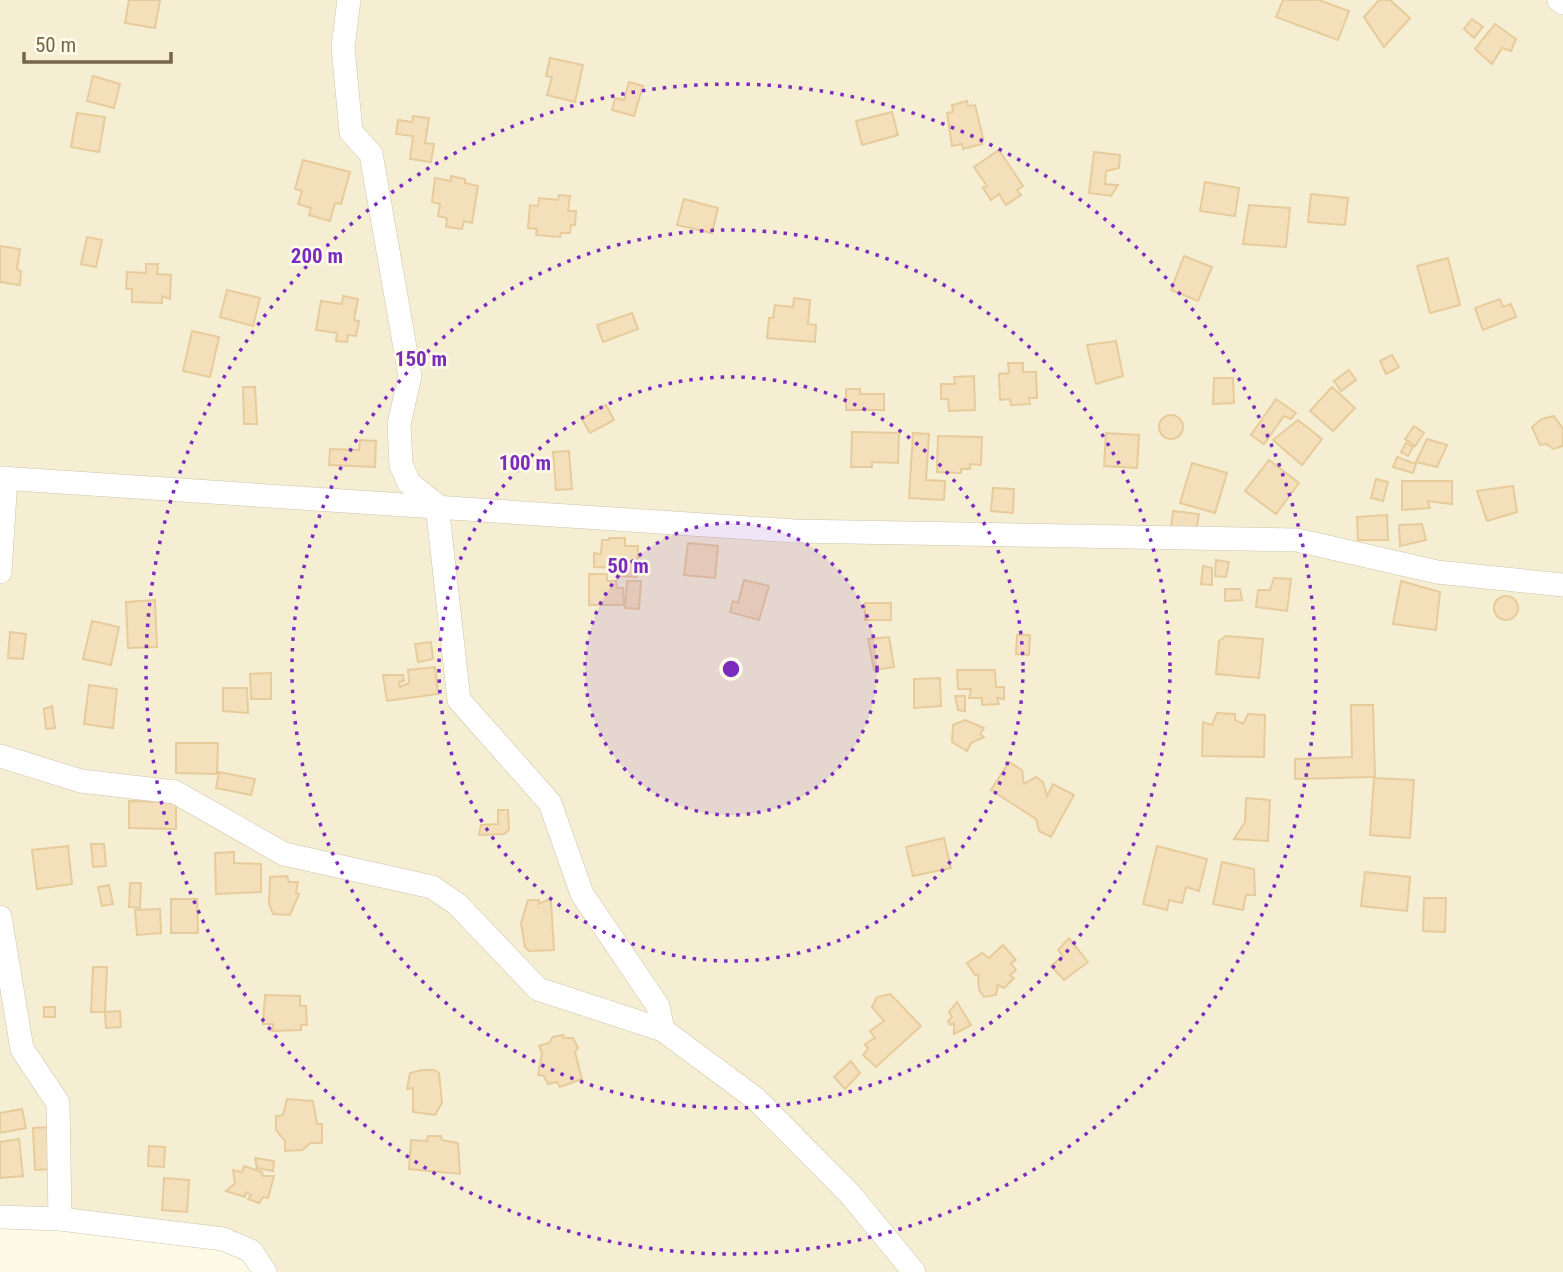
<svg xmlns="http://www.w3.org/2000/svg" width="1563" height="1272" viewBox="0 0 1563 1272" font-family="'Roboto Condensed',sans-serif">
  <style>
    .residential { fill: #f5eed3 }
    .building { fill: #f3e0bb; stroke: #e7cb9b; stroke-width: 2 }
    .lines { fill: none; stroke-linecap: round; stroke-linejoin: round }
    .minor-casing { stroke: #cfc4ab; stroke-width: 24 }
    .minor { stroke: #fff; stroke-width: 23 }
    .ring { fill: none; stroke: #7b2cbf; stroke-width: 3.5; stroke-dasharray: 3.5 7 }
    .centre { fill: #7b2cbf; stroke: #fffcec; stroke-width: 3.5 }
    .ring-label { font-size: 21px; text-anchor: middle; font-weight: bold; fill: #7b2cbf; stroke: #fffcec; stroke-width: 5; stroke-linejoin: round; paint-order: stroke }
  </style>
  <rect width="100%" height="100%" fill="#fdfae5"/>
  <polygon class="residential" points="0,0 1563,0 1563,1272 278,1272 258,1243 0,1207"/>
  <g class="building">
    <polygon points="129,0 160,0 155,28 125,23"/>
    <polygon points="1283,0 1319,0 1349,11 1338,40 1276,17"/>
    <polygon points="1379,0 1390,0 1410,18 1384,47 1364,17"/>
    <polygon points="1472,19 1483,27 1474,38 1464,29"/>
    <polygon points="1495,24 1516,39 1511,51 1502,48 1492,64 1475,49"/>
    <polygon points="550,58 583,65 575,102 547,95 552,77 546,76"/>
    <polygon points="93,76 120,84 114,108 87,101"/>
    <polygon points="629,82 643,86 634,116 612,110 615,98 624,100"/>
    <polygon points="967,101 968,106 975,105 983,138 980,139 982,144 963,149 962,144 952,146 947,113 953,112 952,105"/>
    <polygon points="892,112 898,135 862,145 856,121"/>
    <polygon points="77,113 105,117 99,152 71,147"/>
    <polygon points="413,116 429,118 425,143 434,144 431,162 410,159 413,136 396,134 398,120 412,122"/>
    <polygon points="999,150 1023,186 1017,190 1021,195 1006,205 999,194 991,200 983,188 987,186 974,167"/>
    <polygon points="1094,152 1120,155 1119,168 1106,171 1105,184 1118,185 1111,196 1089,193"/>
    <polygon points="303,160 350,172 341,204 335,203 330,221 309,215 311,208 298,204 302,191 295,189"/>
    <polygon points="451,176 465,179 465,183 478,186 472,223 464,221 462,229 446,227 447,218 438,216 440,204 432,202 435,178 451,181"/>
    <polygon points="1205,182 1239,188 1235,216 1200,211"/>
    <polygon points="1311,194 1348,198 1345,225 1308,222"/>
    <polygon points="559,195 570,196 568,211 576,211 575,225 571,225 570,233 561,233 560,237 536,235 537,229 528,228 530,205 538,206 539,198 558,200"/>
    <polygon points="684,199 718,208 712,233 677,225"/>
    <polygon points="1249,205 1290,208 1286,247 1243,244"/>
    <polygon points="87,237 102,240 96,267 81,264"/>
    <polygon points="0,246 20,249 17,269 21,271 20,285 0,282"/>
    <polygon points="1184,256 1212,267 1198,301 1171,290"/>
    <polygon points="1448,258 1460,305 1430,313 1417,266"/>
    <polygon points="146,264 158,264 157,274 171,275 170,299 162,296 162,303 132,302 132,289 126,289 127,272 146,273"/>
    <polygon points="227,290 260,298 253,326 220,317"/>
    <polygon points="343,296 358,299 354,320 359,321 356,336 348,335 347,342 336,341 337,333 316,330 321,301 342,304"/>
    <polygon points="794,298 810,300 808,324 816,325 815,342 767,338 769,318 773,318 775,305 793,307"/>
    <polygon points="1500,299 1503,307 1511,304 1516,317 1483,330 1475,308"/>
    <polygon points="632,313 638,329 603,342 597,325"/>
    <polygon points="192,331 219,337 210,377 183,371"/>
    <polygon points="1116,341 1123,376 1096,384 1087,345"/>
    <polygon points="1392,355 1399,367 1386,374 1380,361"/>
    <polygon points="1008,363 1023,363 1023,372 1036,372 1037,398 1029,398 1030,404 1011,405 1010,399 1000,400 999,374 1009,373"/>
    <polygon points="1349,370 1356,380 1341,391 1334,381"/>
    <polygon points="974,376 975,410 949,411 948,399 941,399 941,384 955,384 954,377"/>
    <polygon points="1214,378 1233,378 1234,403 1213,404"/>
    <polygon points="243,387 255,387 257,424 244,424"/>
    <polygon points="1332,387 1355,408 1333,431 1310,411"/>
    <polygon points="846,389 860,389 860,394 884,394 884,410 846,410"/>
    <polygon points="1276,399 1296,413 1291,419 1284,416 1264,444 1251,435"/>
    <polygon points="606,405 614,420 590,433 582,419"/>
    <circle cx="1171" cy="427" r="12"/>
    <polygon points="1554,416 1563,429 1563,446 1553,449 1547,444 1540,445 1532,427 1542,419"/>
    <polygon points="1298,420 1322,439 1302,465 1273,440"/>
    <polygon points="1414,426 1424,433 1415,446 1405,439"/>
    <polygon points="852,432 899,433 898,463 872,462 872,467 851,467"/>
    <polygon points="913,433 929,434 926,480 945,481 944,500 909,498"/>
    <polygon points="1106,433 1139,435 1137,468 1104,466"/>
    <polygon points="938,436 982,437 981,465 970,464 970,469 961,469 961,473 937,472"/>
    <polygon points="1427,439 1447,445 1437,467 1416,462"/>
    <polygon points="360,440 376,441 375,467 329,465 330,449 359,450"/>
    <polygon points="1406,443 1413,447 1408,456 1401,452"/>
    <polygon points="569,451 572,489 556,490 553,452"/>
    <polygon points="1397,457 1416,464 1413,473 1393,467"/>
    <polygon points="1269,460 1299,483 1276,514 1245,491"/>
    <polygon points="1192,463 1227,473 1215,513 1180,503"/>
    <polygon points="1376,479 1388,482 1383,501 1371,498"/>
    <polygon points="1402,481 1452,481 1452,504 1428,501 1430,508 1402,510"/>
    <polygon points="1513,486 1517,512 1487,521 1477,491"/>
    <polygon points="993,488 1014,489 1013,513 991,511"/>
    <polygon points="1173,511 1199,514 1196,531 1171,528"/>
    <polygon points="1387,515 1388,540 1358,540 1357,517"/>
    <polygon points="1422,524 1426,540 1400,546 1399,525"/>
    <polygon points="609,538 625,538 625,546 638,546 637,577 617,576 617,568 594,567 594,553 601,554 602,540 609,540"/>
    <polygon points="688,543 718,546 715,578 684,575"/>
    <polygon points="1216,560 1229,562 1226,577 1215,576"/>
    <polygon points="1203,566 1212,568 1212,585 1201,584"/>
    <polygon points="589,574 607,574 607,581 616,581 617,588 623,588 624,605 589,605"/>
    <polygon points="1274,578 1291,579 1287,611 1256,607 1258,590 1270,590"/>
    <polygon points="744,580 769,586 759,620 730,612 733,601 738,603"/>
    <polygon points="627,581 641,581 639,609 625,608"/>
    <polygon points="1401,581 1440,592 1436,630 1393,624"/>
    <polygon points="1225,589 1240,589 1242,600 1225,601"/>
    <circle cx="1506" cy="608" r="12"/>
    <polygon points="155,600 157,647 128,648 126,602"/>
    <rect x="865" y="603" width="26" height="17"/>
    <polygon points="92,621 119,627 111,665 83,659"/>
    <polygon points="10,632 26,634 23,659 8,658"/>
    <polygon points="1017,635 1030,635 1029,655 1016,654"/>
    <polygon points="1226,636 1263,639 1259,678 1216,674 1219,641"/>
    <polygon points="889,637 894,667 874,670 868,639"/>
    <polygon points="431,642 433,659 418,662 415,644"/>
    <polygon points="435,667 438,694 387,701 383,675 403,675 404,681 399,682 400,687 409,683 408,670"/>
    <polygon points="957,670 995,670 996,687 1004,687 1004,699 997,698 999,704 982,705 982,698 969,698 971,689 958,689"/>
    <polygon points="271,673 271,699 251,699 250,674"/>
    <polygon points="940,678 941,706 914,708 914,679"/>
    <polygon points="89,685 117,689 113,728 84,724"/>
    <polygon points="223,688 247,688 248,713 223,711"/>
    <polygon points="955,696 965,696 965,711 958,710"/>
    <polygon points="1351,705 1373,705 1375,777 1295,779 1295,759 1352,757"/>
    <polygon points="52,706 55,728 46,729 44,709"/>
    <polygon points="1217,713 1235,714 1235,720 1243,724 1248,714 1265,715 1264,757 1202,756 1203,722 1212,725"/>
    <polygon points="965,720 984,728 980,734 984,737 971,743 967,751 952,742 953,725"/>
    <polygon points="176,743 218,743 217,774 176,773"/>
    <polygon points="1009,762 1022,770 1024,784 1036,777 1043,782 1047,796 1053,784 1074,795 1051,837 1039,831 1036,819 991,790"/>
    <polygon points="219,772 255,779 251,795 216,788"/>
    <polygon points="1374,778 1414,780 1410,838 1370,835"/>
    <polygon points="1246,798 1270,800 1268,841 1234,839 1245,822"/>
    <polygon points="129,801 176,802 176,829 129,828"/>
    <polygon points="498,810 508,810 509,830 504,834 479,835 481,825 498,824"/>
    <polygon points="944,838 951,868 913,876 906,847"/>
    <polygon points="91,844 104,844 106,866 93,867"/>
    <polygon points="68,846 72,884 37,889 32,850"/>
    <polygon points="1157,846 1207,859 1199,891 1186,887 1182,903 1169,900 1167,910 1143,904"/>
    <polygon points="234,852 234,863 261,864 261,892 216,894 215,853"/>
    <polygon points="1222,862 1254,869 1255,895 1246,895 1243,910 1213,904"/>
    <polygon points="1365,872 1410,877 1407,911 1361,906"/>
    <polygon points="287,876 289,882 298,882 296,893 299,894 290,915 273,914 269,904 270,877"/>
    <polygon points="130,883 141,883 140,908 129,907"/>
    <polygon points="109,885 113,904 102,906 98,887"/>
    <polygon points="1424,898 1446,898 1445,932 1423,931"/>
    <polygon points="171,899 197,899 198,933 171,933"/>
    <polygon points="528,900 539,900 539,904 547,900 551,902 554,950 529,951 525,947 521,923"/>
    <polygon points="160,909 161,933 137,935 135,910"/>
    <polygon points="1069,938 1088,962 1064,980 1051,966 1063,956 1058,950"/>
    <polygon points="1003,945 1016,960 1011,963 1016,970 1010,975 1014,978 1004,988 998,985 996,995 984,997 979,990 978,974 975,975 967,963 982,953 989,958"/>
    <polygon points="93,967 107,967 105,1012 91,1012"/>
    <polygon points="890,994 921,1026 876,1067 863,1055 868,1049 865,1044 875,1038 870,1031 884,1021 872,1007 877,997"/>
    <polygon points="265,995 300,996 300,1006 306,1006 307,1025 301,1025 301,1030 272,1031 273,1024 263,1024"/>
    <polygon points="957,1002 971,1025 954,1034 954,1023 950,1025 948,1021 952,1017 949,1012"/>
    <rect x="44" y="1007" width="11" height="10"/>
    <polygon points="120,1011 121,1027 106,1028 105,1012"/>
    <polygon points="563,1035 564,1038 573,1038 578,1048 575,1052 582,1079 560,1087 557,1082 548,1084 544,1076 538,1075 542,1053 539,1046 549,1043 553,1037"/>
    <polygon points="851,1061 860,1073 845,1089 834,1077"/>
    <polygon points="422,1070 434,1070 439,1073 442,1103 435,1115 413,1112 413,1088 407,1089 410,1073"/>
    <polygon points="287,1099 313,1101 317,1124 322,1124 322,1143 310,1143 303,1150 285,1151 285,1141 276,1130 276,1116 283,1115"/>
    <polygon points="22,1109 26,1128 0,1133 0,1113"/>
    <polygon points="51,1127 53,1169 35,1170 33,1128"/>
    <polygon points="428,1136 441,1136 442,1140 458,1143 460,1174 409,1169 411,1140 427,1141"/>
    <polygon points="19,1139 23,1176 0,1178 0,1142"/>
    <polygon points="149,1146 165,1147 164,1167 148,1166"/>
    <polygon points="255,1158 274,1161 273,1171 257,1168"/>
    <polygon points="244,1166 262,1172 263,1176 274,1176 268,1198 263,1197 259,1203 248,1199 251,1195 246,1192 245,1197 226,1191 235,1183 233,1170 242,1172"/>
    <polygon points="164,1178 189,1180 187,1212 162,1210"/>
  </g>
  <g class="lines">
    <g class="minor-casing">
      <g id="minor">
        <polyline points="349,0 343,47 351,132 371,154 410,376 399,424 401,465 409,483 437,505 459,700 550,803 582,894 658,1006 663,1030"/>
        <polyline points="1559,0 1563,3"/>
        <polyline points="0,478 794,531 1297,540 1437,572 1563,585"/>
        <polyline points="0,572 6,478"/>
        <polyline points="0,756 81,781 175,792 284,854 432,887 457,904 538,989 663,1030 756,1099 850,1194 914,1272"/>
        <polyline points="0,917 22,1049 58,1103 60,1219"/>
        <polyline points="0,1217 60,1219 223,1239 251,1251 265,1272"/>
      </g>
    </g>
    <use href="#minor" class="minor"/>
  </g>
  <circle cx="731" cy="669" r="146" fill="#7b2cbf" fill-opacity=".12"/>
  <g class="ring">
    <circle cx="731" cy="669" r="146"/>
    <circle cx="731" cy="669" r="292"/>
    <circle cx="731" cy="669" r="439"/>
    <circle cx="731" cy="669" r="585"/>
  </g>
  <circle cx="731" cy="669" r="10" class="centre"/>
  <g class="ring-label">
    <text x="317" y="263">200 m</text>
    <text x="421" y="366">150 m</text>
    <text x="525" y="470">100 m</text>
    <text x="628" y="573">50 m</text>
  </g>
  <path d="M24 52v10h147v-10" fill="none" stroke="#776549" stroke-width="3.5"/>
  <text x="35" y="52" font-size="21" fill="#776549" stroke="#fffcec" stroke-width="5" paint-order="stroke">50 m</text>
</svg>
